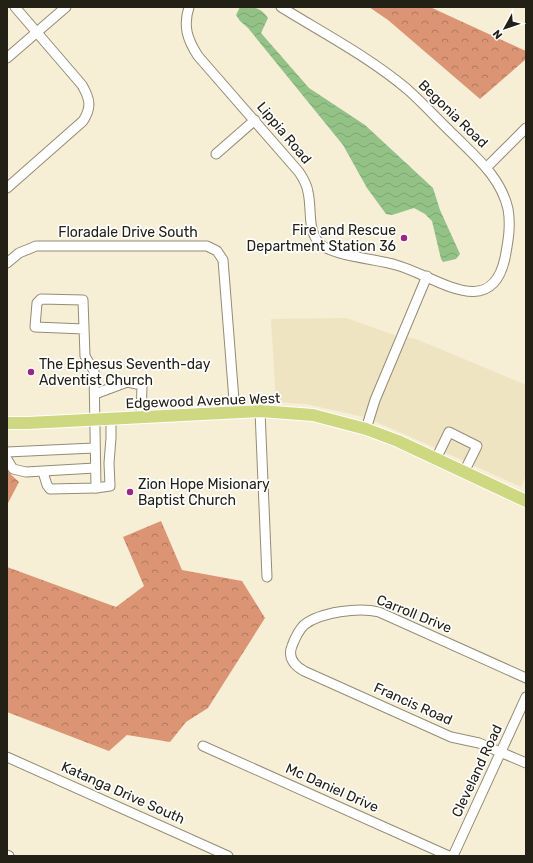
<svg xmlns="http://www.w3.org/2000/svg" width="533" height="863" viewBox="0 0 533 863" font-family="Rubik,sans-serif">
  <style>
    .built { fill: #eee4c2 }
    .forest { fill: url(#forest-crowns) }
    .water { fill: url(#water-waves) }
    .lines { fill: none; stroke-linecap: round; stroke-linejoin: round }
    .minor-casing { stroke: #948c75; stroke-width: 11 }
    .major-casing { stroke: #fff; stroke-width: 14 }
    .minor { stroke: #fff; stroke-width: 9 }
    .major { stroke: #ced881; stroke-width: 12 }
    .poi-dot { fill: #992785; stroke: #fff; stroke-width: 1.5 }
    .labels { text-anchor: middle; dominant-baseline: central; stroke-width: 3.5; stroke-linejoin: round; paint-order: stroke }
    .street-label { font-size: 14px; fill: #232016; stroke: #fff }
    .poi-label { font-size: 14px; fill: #232016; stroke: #fff; text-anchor: start }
  </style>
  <defs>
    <pattern id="forest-crowns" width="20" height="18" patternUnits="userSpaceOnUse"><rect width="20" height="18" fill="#db9574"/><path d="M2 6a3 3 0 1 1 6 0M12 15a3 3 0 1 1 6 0" fill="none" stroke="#b1795e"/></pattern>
    <pattern id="water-waves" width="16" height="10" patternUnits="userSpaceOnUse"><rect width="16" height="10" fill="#93c287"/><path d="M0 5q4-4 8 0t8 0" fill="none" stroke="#7ea674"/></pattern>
  </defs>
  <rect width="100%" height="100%" fill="#f6eed5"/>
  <polygon class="built" points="346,318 397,336 416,339 526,385 526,475 521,487 411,437 364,417 306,404 276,402 271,319"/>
  <g class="forest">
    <polygon points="369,7 430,7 526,51 526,59 480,99 388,20"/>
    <polygon points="7,471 19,482 7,505"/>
    <polygon points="161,521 182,570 242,581 265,618 208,708 186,722 170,742 127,735 109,751 7,712 7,567 116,607 144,586 123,537"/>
  </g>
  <path class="water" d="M240,7C252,7 260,6 268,18L261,33L309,88L365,125L433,188L440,210L460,254L456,259L443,262L441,259L432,221L425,214L414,208L392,215L386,214L367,188L343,145L248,28L240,21L236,15Z"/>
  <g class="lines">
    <g class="minor-casing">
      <g id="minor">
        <path d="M189,7C183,26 187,39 198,56L299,172C303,178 307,185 308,192C312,209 307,229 319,243C331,256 378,259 396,265C434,275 491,323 505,258C508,242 511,226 508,209C501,178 477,158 456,137C439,121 424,104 407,89C369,57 323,33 281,7"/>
        <polyline points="7,58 66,7"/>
        <polyline points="216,154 255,120"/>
        <polyline points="487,167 526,128"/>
        <path d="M7,188L83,121C92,107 90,99 82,85L15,7"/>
        <polyline points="7,263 19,253 36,246 207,246 217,251 223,260 235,413"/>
        <polyline points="95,394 127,382 142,385 141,418"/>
        <polyline points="260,411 267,577"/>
        <polyline points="366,429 375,400 427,276"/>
        <polyline points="7,452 94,448"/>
        <polyline points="7,459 13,469 26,472 95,468"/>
        <polyline points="436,459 449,432 477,446 464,472"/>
        <polyline points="43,472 47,485 50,489 96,488 94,371 85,356 83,300 41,299 37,303 35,327 84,329"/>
        <polyline points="96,488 110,486 109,463 111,438 111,419"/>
        <path d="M526,678L379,612C359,607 320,612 304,625C298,631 295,638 292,646C287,658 295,666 304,671L451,737L479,743L526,763"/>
        <polyline points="203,746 449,856"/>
        <polyline points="7,757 228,856"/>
        <polyline points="7,855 9,856"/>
        <polyline points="453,856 526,697"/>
      </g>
    </g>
    <g class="major-casing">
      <polyline id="major" points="7,423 28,423 260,411 313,415 366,429 398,441 526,501"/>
    </g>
    <use href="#minor" class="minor"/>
    <use href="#major" class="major"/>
  </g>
  <g class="poi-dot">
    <circle cx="404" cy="238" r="4"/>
    <circle cx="31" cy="372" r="4"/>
    <circle cx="130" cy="492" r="4"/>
  </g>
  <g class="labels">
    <g class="street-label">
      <text transform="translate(453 114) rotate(44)">Begonia Road</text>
      <text transform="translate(284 133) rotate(50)">Lippia Road</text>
      <text x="128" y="232">Floradale Drive South</text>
      <text transform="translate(203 401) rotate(-2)">Edgewood Avenue West</text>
      <text transform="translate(414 614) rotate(22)">Carroll Drive</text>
      <text transform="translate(413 704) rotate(24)">Francis Road</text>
      <text transform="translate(477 771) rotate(-65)">Cleveland Road</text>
      <text transform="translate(332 788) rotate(24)">Mc Daniel Drive</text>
      <text transform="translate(123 793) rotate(24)">Katanga Drive South</text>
    </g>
    <g class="poi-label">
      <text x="396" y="230" text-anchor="end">Fire and Rescue<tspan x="396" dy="16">Department Station 36</tspan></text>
      <text x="39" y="364">The Ephesus Seventh-day<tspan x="39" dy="16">Adventist Church</tspan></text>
      <text x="138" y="484">Zion Hope Misionary<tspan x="138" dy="16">Baptist Church</tspan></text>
    </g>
  </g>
  <rect width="533" height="863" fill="none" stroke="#232016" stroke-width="16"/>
  <g transform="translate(505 28) rotate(230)" stroke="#ffffff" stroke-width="3" paint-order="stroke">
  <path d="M0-3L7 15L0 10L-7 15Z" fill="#232016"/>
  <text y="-6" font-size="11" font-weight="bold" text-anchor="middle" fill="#232016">N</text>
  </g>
</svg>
